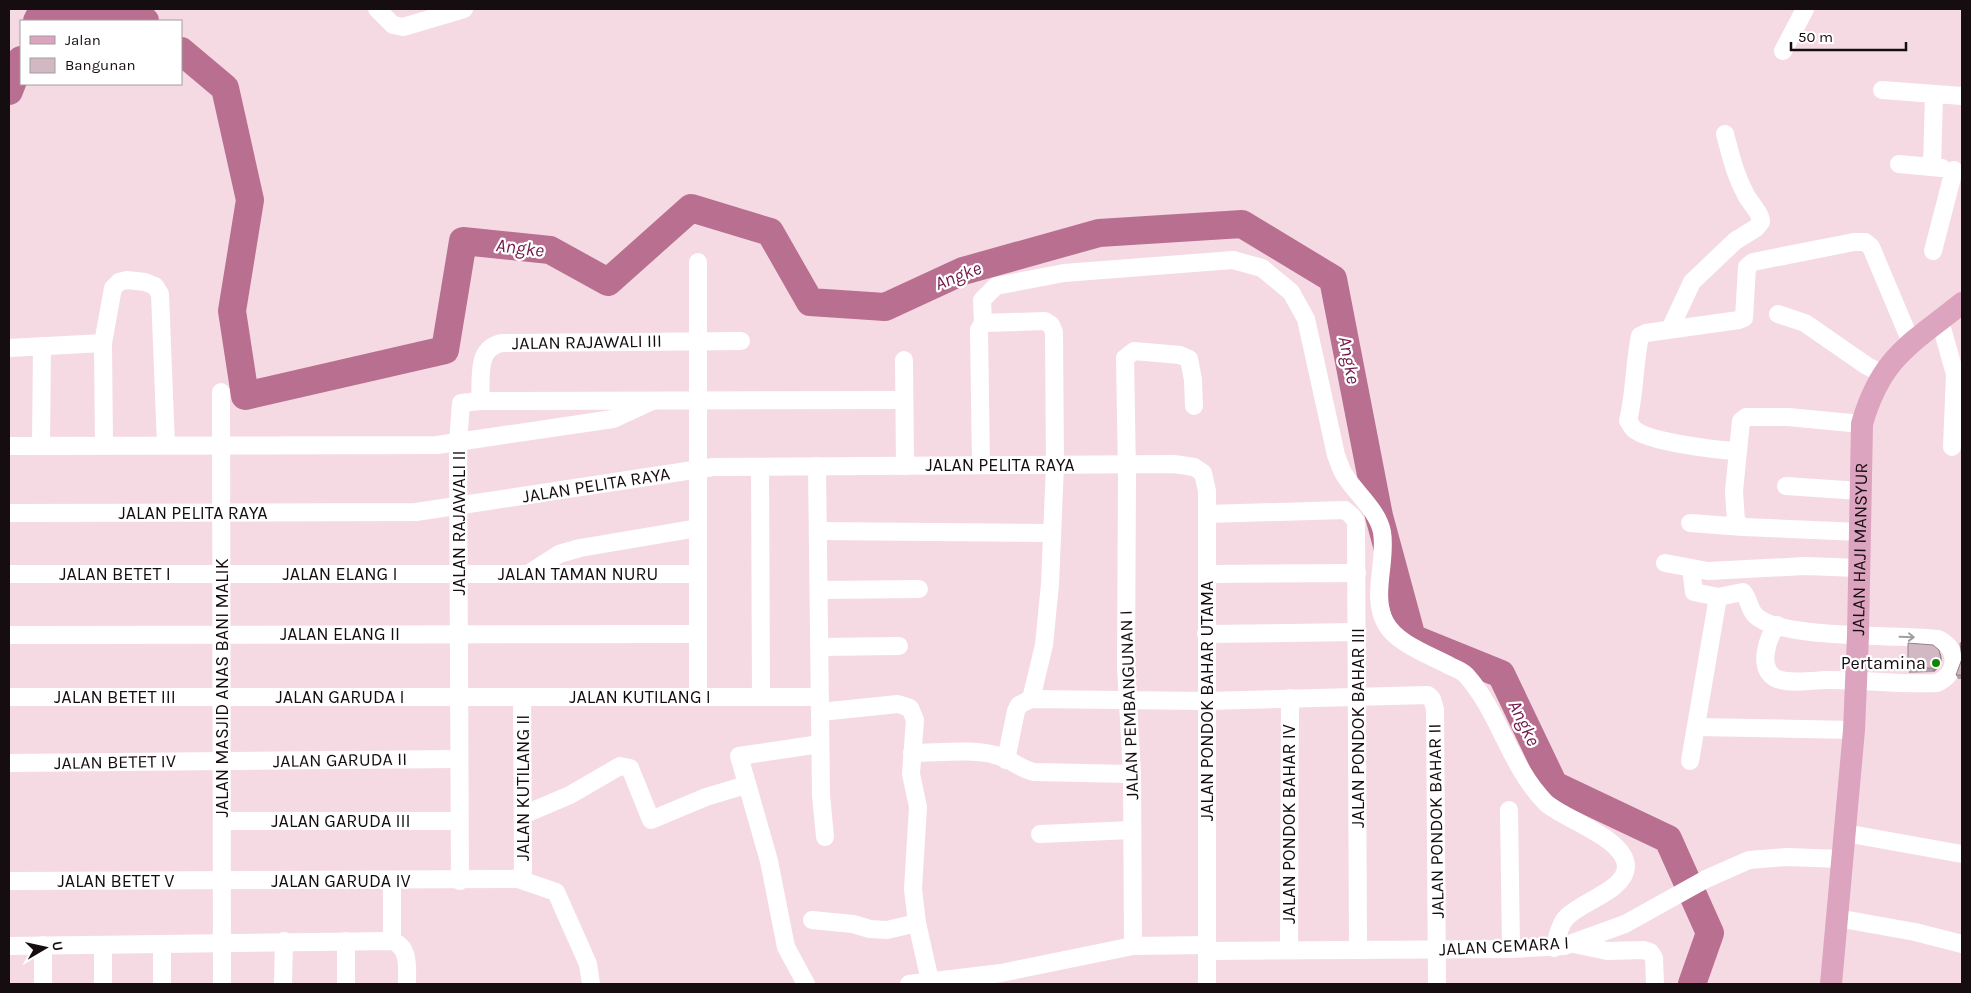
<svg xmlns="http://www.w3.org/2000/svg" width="1971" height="993" viewBox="0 0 1971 993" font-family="Karla,sans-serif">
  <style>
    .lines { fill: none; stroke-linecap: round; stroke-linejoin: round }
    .river { stroke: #b96f90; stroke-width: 28 }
    .minor { stroke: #fff; stroke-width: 18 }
    .major { stroke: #dca4be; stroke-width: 22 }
    .wall { fill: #b59ea7 }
    .shaded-wall { fill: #938188 }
    .building { fill: #d2b8c2; stroke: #938188 }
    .oneway { stroke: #a19e9f }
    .poi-dot { fill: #0e8604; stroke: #fff; stroke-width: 2 }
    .labels { text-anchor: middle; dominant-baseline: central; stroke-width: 4.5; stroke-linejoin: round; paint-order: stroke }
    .street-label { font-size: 18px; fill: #150d10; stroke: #fff }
    .poi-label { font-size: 18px; fill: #150d10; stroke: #fff; text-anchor: end }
    .water-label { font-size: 19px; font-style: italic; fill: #721949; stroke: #fff }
  </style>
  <rect width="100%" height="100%" fill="#f5dae4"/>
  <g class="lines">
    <g class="river">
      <polyline points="37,21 39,17 138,15 145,21"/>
      <polyline points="181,51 225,88 250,200 232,311 245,396 445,350 463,241 550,250 608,282 691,208 770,232 810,302 885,307 963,271 1099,233 1242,224 1333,279 1379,516 1412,638 1501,674 1554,785 1668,839 1710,933 1692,984"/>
      <polyline points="9,91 21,60"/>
    </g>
    <g class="minor">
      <polyline points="377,9 393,25 403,27 464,9"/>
      <polyline points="1783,51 1805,9"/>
      <polyline points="1882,90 1962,96"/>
      <polyline points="1899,164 1942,168"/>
      <polyline points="1932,167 1934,95"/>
      <polyline points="1933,251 1954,170"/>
      <polyline points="698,262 698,697"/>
      <polyline points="1778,314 1805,323 1867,366 1883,374"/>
      <polyline points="1940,321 1955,374 1952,447"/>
      <path d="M983,323L982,300L996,286L1064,273L1233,260L1262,268L1291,292L1306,319L1336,455C1339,462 1341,470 1345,476C1357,494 1378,511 1382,532C1387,561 1371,595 1385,622C1396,644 1430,655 1450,666C1455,668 1462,671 1466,675C1500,713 1510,767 1546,803C1565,820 1626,838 1626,867C1625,891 1579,902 1565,919C1559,926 1557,939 1554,948"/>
      <path d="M1670,329L1692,282L1735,241L1756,228L1761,222C1761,213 1750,203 1746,195C1735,175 1731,156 1725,134"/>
      <polyline points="9,348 103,343"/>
      <polyline points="904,360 905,466"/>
      <polyline points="221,392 222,984"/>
      <path d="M480,401C482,378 475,348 502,343L741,341"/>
      <polyline points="41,445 42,346"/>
      <polyline points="104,445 103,343 113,288 119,282 127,280 145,282 155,286 160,294 166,445"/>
      <polyline points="9,446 437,445 613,419 652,401"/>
      <path d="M1737,451C1716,450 1650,442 1635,430C1632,428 1630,423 1628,421C1635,393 1634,364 1640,336L1646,333L1739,320L1744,318L1747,267L1753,262L1854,242H1865L1871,247L1911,342"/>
      <polyline points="981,465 979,330 983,323 1045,321 1051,325 1054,332 1055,465 1050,584 1044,645 1031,699"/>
      <polyline points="817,466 821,795 825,837"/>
      <polyline points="760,467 761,697"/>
      <polyline points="1786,486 1860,491"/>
      <polyline points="9,513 416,512 713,467 1174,464 1194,467 1203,473 1207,491 1207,984"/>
      <polyline points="1207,514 1345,510 1352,516 1356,522 1358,950"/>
      <polyline points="1690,523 1743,527"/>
      <polyline points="818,531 1051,533"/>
      <polyline points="1859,532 1743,527 1736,521 1734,491 1741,421 1746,417 1788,417 1862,424"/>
      <polyline points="1665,563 1708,571 1805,566 1859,568"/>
      <path d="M1691,568L1694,592L1718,597L1743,592C1749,598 1749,610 1756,616C1782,640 1899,634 1938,639C1960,649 1958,674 1937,683C1899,685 1862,679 1824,680C1811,681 1786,684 1775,678C1757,667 1768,637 1777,625"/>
      <polyline points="9,574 698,574"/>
      <polyline points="528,574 559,554 580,548 698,528"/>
      <polyline points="1207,574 1357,573"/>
      <polyline points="819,590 919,589"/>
      <polyline points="1206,634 1357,632"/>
      <polyline points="9,635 698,634"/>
      <polyline points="819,647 899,646"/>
      <polyline points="9,697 820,697"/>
      <polyline points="1697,727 1854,730"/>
      <path d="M912,753C940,753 972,748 999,756C1012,760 1020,769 1034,772L1132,774"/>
      <polyline points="1006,760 1016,711 1019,705 1031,699 1206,701 1428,695 1432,699 1435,709 1437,984"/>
      <polyline points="1690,761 1718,597"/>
      <polyline points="9,763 459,759"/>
      <polyline points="1509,810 1511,949"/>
      <polyline points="523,815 570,795 620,766 630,768 651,820 706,797 746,785"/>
      <polyline points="222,821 459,821"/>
      <polyline points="1845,833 1962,854"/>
      <polyline points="1040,834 1132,830"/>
      <polyline points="518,879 556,892 588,964 591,984"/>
      <polyline points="9,881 518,879 523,871 522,697"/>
      <polyline points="392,881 392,941"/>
      <polyline points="460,881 458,443 461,403 480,401 904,400"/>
      <polyline points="1837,918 1915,932 1962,944"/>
      <polyline points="812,920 853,924 870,929 887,930 917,923 913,889 918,807 911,774 915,720 910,708 898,704 820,712"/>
      <polyline points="917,923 928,972 928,980"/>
      <polyline points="346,941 346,984"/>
      <polyline points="162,944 162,984"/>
      <polyline points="1574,944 1607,951 1644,950 1650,952 1654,958 1655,984"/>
      <polyline points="43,945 43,984"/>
      <polyline points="103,945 103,984"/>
      <path d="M9,946L392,941C410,947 407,968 407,984"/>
      <polyline points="1133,946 1132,774 1126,667 1127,475 1125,358 1134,351 1180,355 1189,359 1193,380 1194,406"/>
      <polyline points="1289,950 1290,698"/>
      <polyline points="1207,951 1511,949 1564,946 1625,924 1706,879 1749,860 1787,857 1842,859"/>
      <polyline points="283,984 284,941"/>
      <polyline points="806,984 786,947 769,861 739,756 820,744"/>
      <polyline points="909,984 1001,973 1133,946 1207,945"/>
    </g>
    <path class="major" id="s1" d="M1831,984L1854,730L1858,635L1862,424C1881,357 1911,344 1962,303"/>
  </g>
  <g class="wall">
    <polygon points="1941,655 1942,664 1934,672 1909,673 1908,668"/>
    <polygon points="1962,659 1962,679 1958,679 1956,675"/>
  </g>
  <polygon class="shaded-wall" points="1939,650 1941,655 1942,664 1934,672 1932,668"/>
  <g class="building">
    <polygon points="1908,643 1933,645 1939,650 1941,659 1932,668 1908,668"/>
    <polygon points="1960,643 1962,643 1962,658"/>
    <polygon points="1962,659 1962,675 1956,675"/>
  </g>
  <defs><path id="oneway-shaft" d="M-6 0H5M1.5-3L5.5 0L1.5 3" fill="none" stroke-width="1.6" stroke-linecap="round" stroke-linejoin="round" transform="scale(1.25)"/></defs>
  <use class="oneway" href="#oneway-shaft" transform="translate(1907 637) rotate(2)"/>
  <circle class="poi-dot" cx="1936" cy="663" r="5"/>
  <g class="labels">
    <g class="street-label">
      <text transform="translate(587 342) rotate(-1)">JALAN RAJAWALI III</text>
      <text x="1000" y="465">JALAN PELITA RAYA</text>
      <text transform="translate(596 485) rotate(-9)">JALAN PELITA RAYA</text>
      <text x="193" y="513">JALAN PELITA RAYA</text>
      <text transform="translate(459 523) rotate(-90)">JALAN RAJAWALI II</text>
      <text stroke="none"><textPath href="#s1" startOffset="436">JALAN HAJI MANSYUR</textPath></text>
      <text x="115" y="574">JALAN BETET I</text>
      <text x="340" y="574">JALAN ELANG I</text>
      <text x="578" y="574">JALAN TAMAN NURU</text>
      <text x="340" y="634">JALAN ELANG II</text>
      <text transform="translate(222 688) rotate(-90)">JALAN MASJID ANAS BANI MALIK</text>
      <text x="115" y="697">JALAN BETET III</text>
      <text x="340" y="697">JALAN GARUDA I</text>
      <text x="640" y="697">JALAN KUTILANG I</text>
      <text transform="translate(1207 701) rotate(-90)">JALAN PONDOK BAHAR UTAMA</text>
      <text transform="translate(1129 705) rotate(-92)">JALAN PEMBANGUNAN I</text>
      <text transform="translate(1358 728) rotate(-90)">JALAN PONDOK BAHAR III</text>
      <text transform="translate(340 760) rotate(-1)">JALAN GARUDA II</text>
      <text transform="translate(115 762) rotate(-1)">JALAN BETET IV</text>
      <text transform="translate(523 788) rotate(-90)">JALAN KUTILANG II</text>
      <text x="341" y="821">JALAN GARUDA III</text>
      <text transform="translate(1436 821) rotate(-91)">JALAN PONDOK BAHAR II</text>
      <text transform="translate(1289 824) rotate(-90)">JALAN PONDOK BAHAR IV</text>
      <text x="116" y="881">JALAN BETET V</text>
      <text x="341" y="881">JALAN GARUDA IV</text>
      <text transform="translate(1504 946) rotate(-3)">JALAN CEMARA I</text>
    </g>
    <g class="poi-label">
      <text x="1926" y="663">Pertamina</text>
    </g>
    <g class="water-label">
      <text transform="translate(520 248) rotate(7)">Angke</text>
      <text transform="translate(958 276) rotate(-21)">Angke</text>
      <text transform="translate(1349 360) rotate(79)">Angke</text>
      <text transform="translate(1524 723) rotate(64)">Angke</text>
    </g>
  </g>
  <rect width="1971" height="993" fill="none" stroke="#150d10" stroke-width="20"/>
  <rect x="20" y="20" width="162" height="65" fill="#ffffff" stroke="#a19e9f"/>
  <rect x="30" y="36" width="25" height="8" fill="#dca4be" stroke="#a19e9f"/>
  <text x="65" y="45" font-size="15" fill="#150d10">Jalan</text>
  <rect x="30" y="58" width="25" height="15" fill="#d2b8c2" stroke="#a19e9f"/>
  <text x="65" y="70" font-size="15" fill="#150d10">Bangunan</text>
  <g transform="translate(45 948) rotate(81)" stroke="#ffffff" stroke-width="4" paint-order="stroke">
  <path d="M0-4L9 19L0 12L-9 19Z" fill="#150d10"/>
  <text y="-8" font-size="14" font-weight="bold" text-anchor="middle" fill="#150d10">U</text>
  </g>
  <path d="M1791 42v8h115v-8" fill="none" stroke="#150d10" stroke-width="2.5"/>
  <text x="1798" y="42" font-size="15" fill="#150d10" stroke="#ffffff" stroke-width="4" paint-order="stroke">50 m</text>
</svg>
